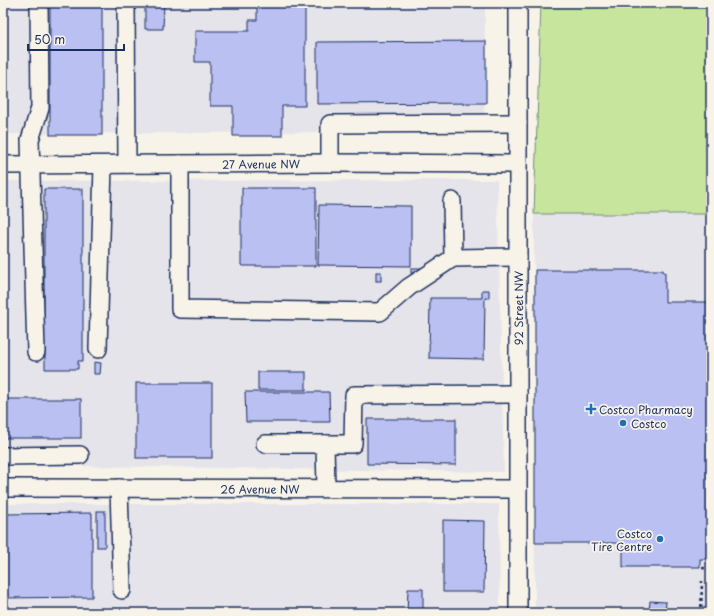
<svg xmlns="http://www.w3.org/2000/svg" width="714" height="616" viewBox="0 0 714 616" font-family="'Playpen Sans',sans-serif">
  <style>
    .built { fill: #e5e4eb }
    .green { fill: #c7e59d; stroke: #718a7e }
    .building { fill: #bac0f2; stroke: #1b2f5e }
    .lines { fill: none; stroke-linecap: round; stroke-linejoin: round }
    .minor-casing { stroke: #1b2f5e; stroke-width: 20 }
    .path { stroke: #1b2f5e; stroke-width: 2.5; stroke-dasharray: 3 3; stroke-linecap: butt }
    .minor { stroke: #f7f3e8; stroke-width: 17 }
    .poi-dot { fill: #1f6fb2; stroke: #f7f3e8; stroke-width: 1.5 }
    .labels { text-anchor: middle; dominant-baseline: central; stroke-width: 3.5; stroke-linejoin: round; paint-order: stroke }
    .street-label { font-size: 11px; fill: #1b2f5e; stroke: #f7f3e8 }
    .poi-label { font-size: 11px; fill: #1b2f5e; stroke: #f7f3e8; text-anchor: start }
  </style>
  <rect width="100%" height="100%" fill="#f7f3e8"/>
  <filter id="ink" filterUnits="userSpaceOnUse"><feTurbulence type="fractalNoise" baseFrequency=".025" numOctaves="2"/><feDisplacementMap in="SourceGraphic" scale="8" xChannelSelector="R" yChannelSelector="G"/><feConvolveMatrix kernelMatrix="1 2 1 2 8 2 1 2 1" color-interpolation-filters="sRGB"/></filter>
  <g filter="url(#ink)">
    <g class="built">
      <polygon points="3,3 485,3 484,131 3,134"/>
      <polygon points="497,180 504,472 3,465 3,181"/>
      <polygon points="534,214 711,214 711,613 535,613"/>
      <polygon points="3,504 499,504 500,613 3,613"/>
    </g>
    <polygon class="green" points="541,3 711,3 711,214 534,214"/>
    <g class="building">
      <rect x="50" y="3" width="52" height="132"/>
      <polygon points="145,3 164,3 163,29 145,29"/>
      <polygon points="257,3 305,3 305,106 282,106 282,136 233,136 233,106 210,106 210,62 195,62 195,31 249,31 249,20 257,20"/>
      <polygon points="486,41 486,103 317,104 317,42"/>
      <polygon points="242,188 316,188 316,266 242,266 241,265 241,205 242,205"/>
      <polygon points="44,189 83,189 83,361 78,361 78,369 45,369 45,349 44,349"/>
      <polygon points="319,205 411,206 411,266 318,265"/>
      <rect x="411" y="268" width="14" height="5"/>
      <polygon points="535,270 663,270 663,272 665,272 665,302 711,302 711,559 700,559 700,567 623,567 623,543 535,543"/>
      <rect x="376" y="272" width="5" height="9"/>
      <polygon points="482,290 489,290 489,298 485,298 484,359 429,358 430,298 482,298"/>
      <polygon points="94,362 101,363 100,374 94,374"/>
      <rect x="258" y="372" width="48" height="18"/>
      <rect x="136" y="383" width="76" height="75"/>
      <polygon points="245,392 329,392 330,422 246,422"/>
      <rect x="3" y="399" width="78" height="39"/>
      <polygon points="367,419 456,419 456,465 367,464"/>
      <rect x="97" y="511" width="8" height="36"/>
      <polygon points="92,513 92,597 3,598 3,514"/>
      <polygon points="443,520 485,521 484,592 443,592"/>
      <polygon points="408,589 423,589 423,613 407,613"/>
      <polygon points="650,601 666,602 665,613 649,612"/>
    </g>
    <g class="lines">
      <g class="minor-casing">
        <g id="minor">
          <polyline points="126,3 127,164"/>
          <polyline points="330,163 330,124 518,123"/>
          <polyline points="180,164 180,309 380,312 409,287 453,258 452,201"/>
          <path id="s1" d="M3,165L330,163L518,164"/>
          <polyline points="453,258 518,257"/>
          <polyline points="98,349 103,165"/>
          <polyline points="36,352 30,140 40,108 39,3"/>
          <polyline points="265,444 325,444 326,488"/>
          <polyline points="325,444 353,444 354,395 518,394"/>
          <polyline points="3,456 80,455"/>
          <path id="s2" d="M3,488L518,489"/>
          <polyline points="119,488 122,590"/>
          <polyline points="518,613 518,3"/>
        </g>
      </g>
      <g class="path">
        <polyline points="702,568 711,569"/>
        <polyline points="701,613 702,581"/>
      </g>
      <use href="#minor" class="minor"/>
    </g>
  </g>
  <g class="poi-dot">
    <path d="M589 403h4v4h4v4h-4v4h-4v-4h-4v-4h4z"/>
    <circle cx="623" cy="423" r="4"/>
    <circle cx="660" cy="539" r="4"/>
  </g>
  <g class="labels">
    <g class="street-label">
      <text stroke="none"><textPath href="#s1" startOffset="258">27 Avenue NW</textPath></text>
      <text transform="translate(518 308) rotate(-90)">92 Street NW</text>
      <text stroke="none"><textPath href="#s2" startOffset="257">26 Avenue NW</textPath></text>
    </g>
    <g class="poi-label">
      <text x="599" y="409">Costco Pharmacy</text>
      <text x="631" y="423">Costco</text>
      <text x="652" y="533" text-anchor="end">Costco<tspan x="652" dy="13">Tire Centre</tspan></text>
    </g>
  </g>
  <rect width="714" height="616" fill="none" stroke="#f7f3e8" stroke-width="16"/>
  <rect x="8" y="8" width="698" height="600" fill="none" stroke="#1b2f5e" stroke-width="1.5" filter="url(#ink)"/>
  <path d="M28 44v6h96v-6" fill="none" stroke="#1b2f5e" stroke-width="2"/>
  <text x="34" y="44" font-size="12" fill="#1b2f5e" stroke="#f7f3e8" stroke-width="3" paint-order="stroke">50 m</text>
</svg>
